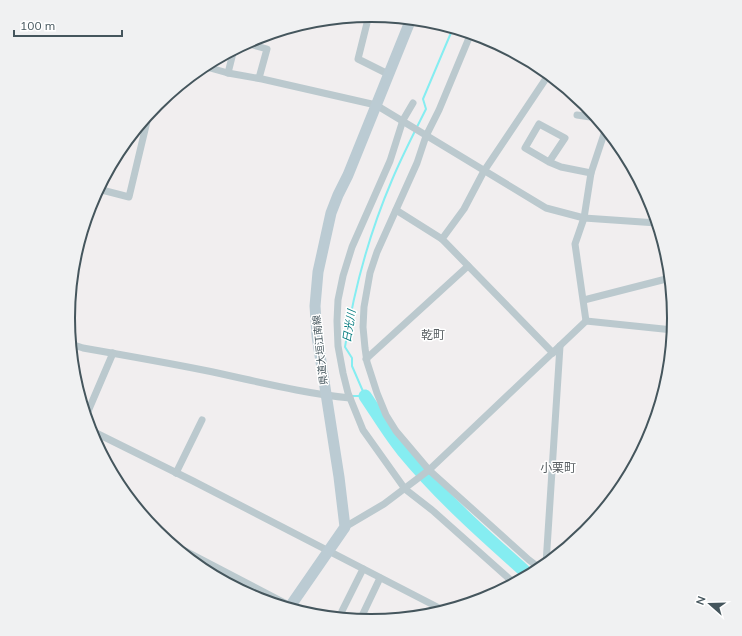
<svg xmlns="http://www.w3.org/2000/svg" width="742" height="636" viewBox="0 0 742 636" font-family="Mulish,'Noto Sans JP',sans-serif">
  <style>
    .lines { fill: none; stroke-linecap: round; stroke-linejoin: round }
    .stream { stroke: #85edf1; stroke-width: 2 }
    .river { stroke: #85edf1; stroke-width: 13 }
    .path { stroke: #70d190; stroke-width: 1.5; stroke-dasharray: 3 2; stroke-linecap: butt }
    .minor { stroke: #bbc9ce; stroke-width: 7 }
    .secondary { stroke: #bbcbd3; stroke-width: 11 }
    .labels { text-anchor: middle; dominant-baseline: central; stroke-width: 3; stroke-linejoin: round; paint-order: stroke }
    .street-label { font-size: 10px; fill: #45565d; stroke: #fff }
    .water-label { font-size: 11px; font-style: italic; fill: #097d81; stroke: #fff }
    .quarter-label { font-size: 12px; fill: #5a6064; stroke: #fff }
    .rim { fill: none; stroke: #45565d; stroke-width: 2 }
  </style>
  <rect width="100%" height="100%" fill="#f1eeef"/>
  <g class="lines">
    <path class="stream" d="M351,396H365L352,366V358L345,347C354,289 369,234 392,180C402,156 414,133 426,109L423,99L453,28"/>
    <path class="river" d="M365,396C378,415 389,434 403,451C441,497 485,536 529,575"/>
    <polyline class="path" points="73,369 77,353"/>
    <g class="minor">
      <polyline points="369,15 358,59 388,74"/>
      <polyline points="471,33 439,110 426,136 417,163 377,252 370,273 364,307 363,327 365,348 367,362 377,393 386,415 396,431 429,470 529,560 541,569"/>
      <polyline points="246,43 267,49 259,78"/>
      <polyline points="203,66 228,73 262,79 376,105 546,208 584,218 657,223"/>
      <polyline points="228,73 234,49"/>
      <polyline points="549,74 484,171 464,209 442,239 553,353"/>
      <polyline points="413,103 403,120 390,161 352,247 343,276 338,300 337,321 338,346 343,373 348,393 363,430 405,489 432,510 514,583"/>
      <polyline points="577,115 597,118"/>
      <polyline points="549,162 525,148 539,124 565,138 549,162 561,167 591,173"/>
      <polyline points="98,189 129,197 149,113"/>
      <polyline points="396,210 442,239"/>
      <polyline points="584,300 670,278"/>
      <polyline points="586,321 575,244 584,218 591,173 606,128"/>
      <polyline points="586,321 673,330"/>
      <path d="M71,344L83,348C123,355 163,362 203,370C252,380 300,393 350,398"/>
      <polyline points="366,359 468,266"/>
      <polyline points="86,416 113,353"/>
      <polyline points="90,430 193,481 445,611"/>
      <polyline points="176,473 202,420"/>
      <polyline points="345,527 384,504 429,470 586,321"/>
      <polyline points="170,543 306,614"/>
      <polyline points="546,564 560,346"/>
      <polyline points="342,611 363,569"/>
      <polyline points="360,620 380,578"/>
    </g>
    <polyline class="secondary" points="289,608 345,527 339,477 317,336 315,306 318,272 331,213 338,195 348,175 411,19"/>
  </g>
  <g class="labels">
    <g class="street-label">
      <text transform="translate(320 350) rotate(-96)">県道大垣江南線</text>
    </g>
    <g class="water-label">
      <text transform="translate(349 326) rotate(-81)">日光川</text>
    </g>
    <g class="quarter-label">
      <text x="433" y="334">乾町</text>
      <text x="558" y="467">小栗町</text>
    </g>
  </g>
  <path d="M0 0H742V636H0ZM75 318a296 296 0 1 1 592 0a296 296 0 1 1-592 0Z" fill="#f0f1f2" fill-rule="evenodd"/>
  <path class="rim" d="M75 318a296 296 0 1 1 592 0a296 296 0 1 1-592 0Z"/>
  <g transform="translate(710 604) rotate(290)" stroke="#ffffff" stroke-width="3" paint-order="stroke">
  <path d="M0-3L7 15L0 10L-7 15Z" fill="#45565d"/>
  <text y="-6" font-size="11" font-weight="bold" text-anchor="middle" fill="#45565d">N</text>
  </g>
  <path d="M14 30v6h108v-6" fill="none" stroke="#45565d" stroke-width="2"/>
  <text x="20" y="30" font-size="12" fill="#45565d" stroke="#ffffff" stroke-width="3" paint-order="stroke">100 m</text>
</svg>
